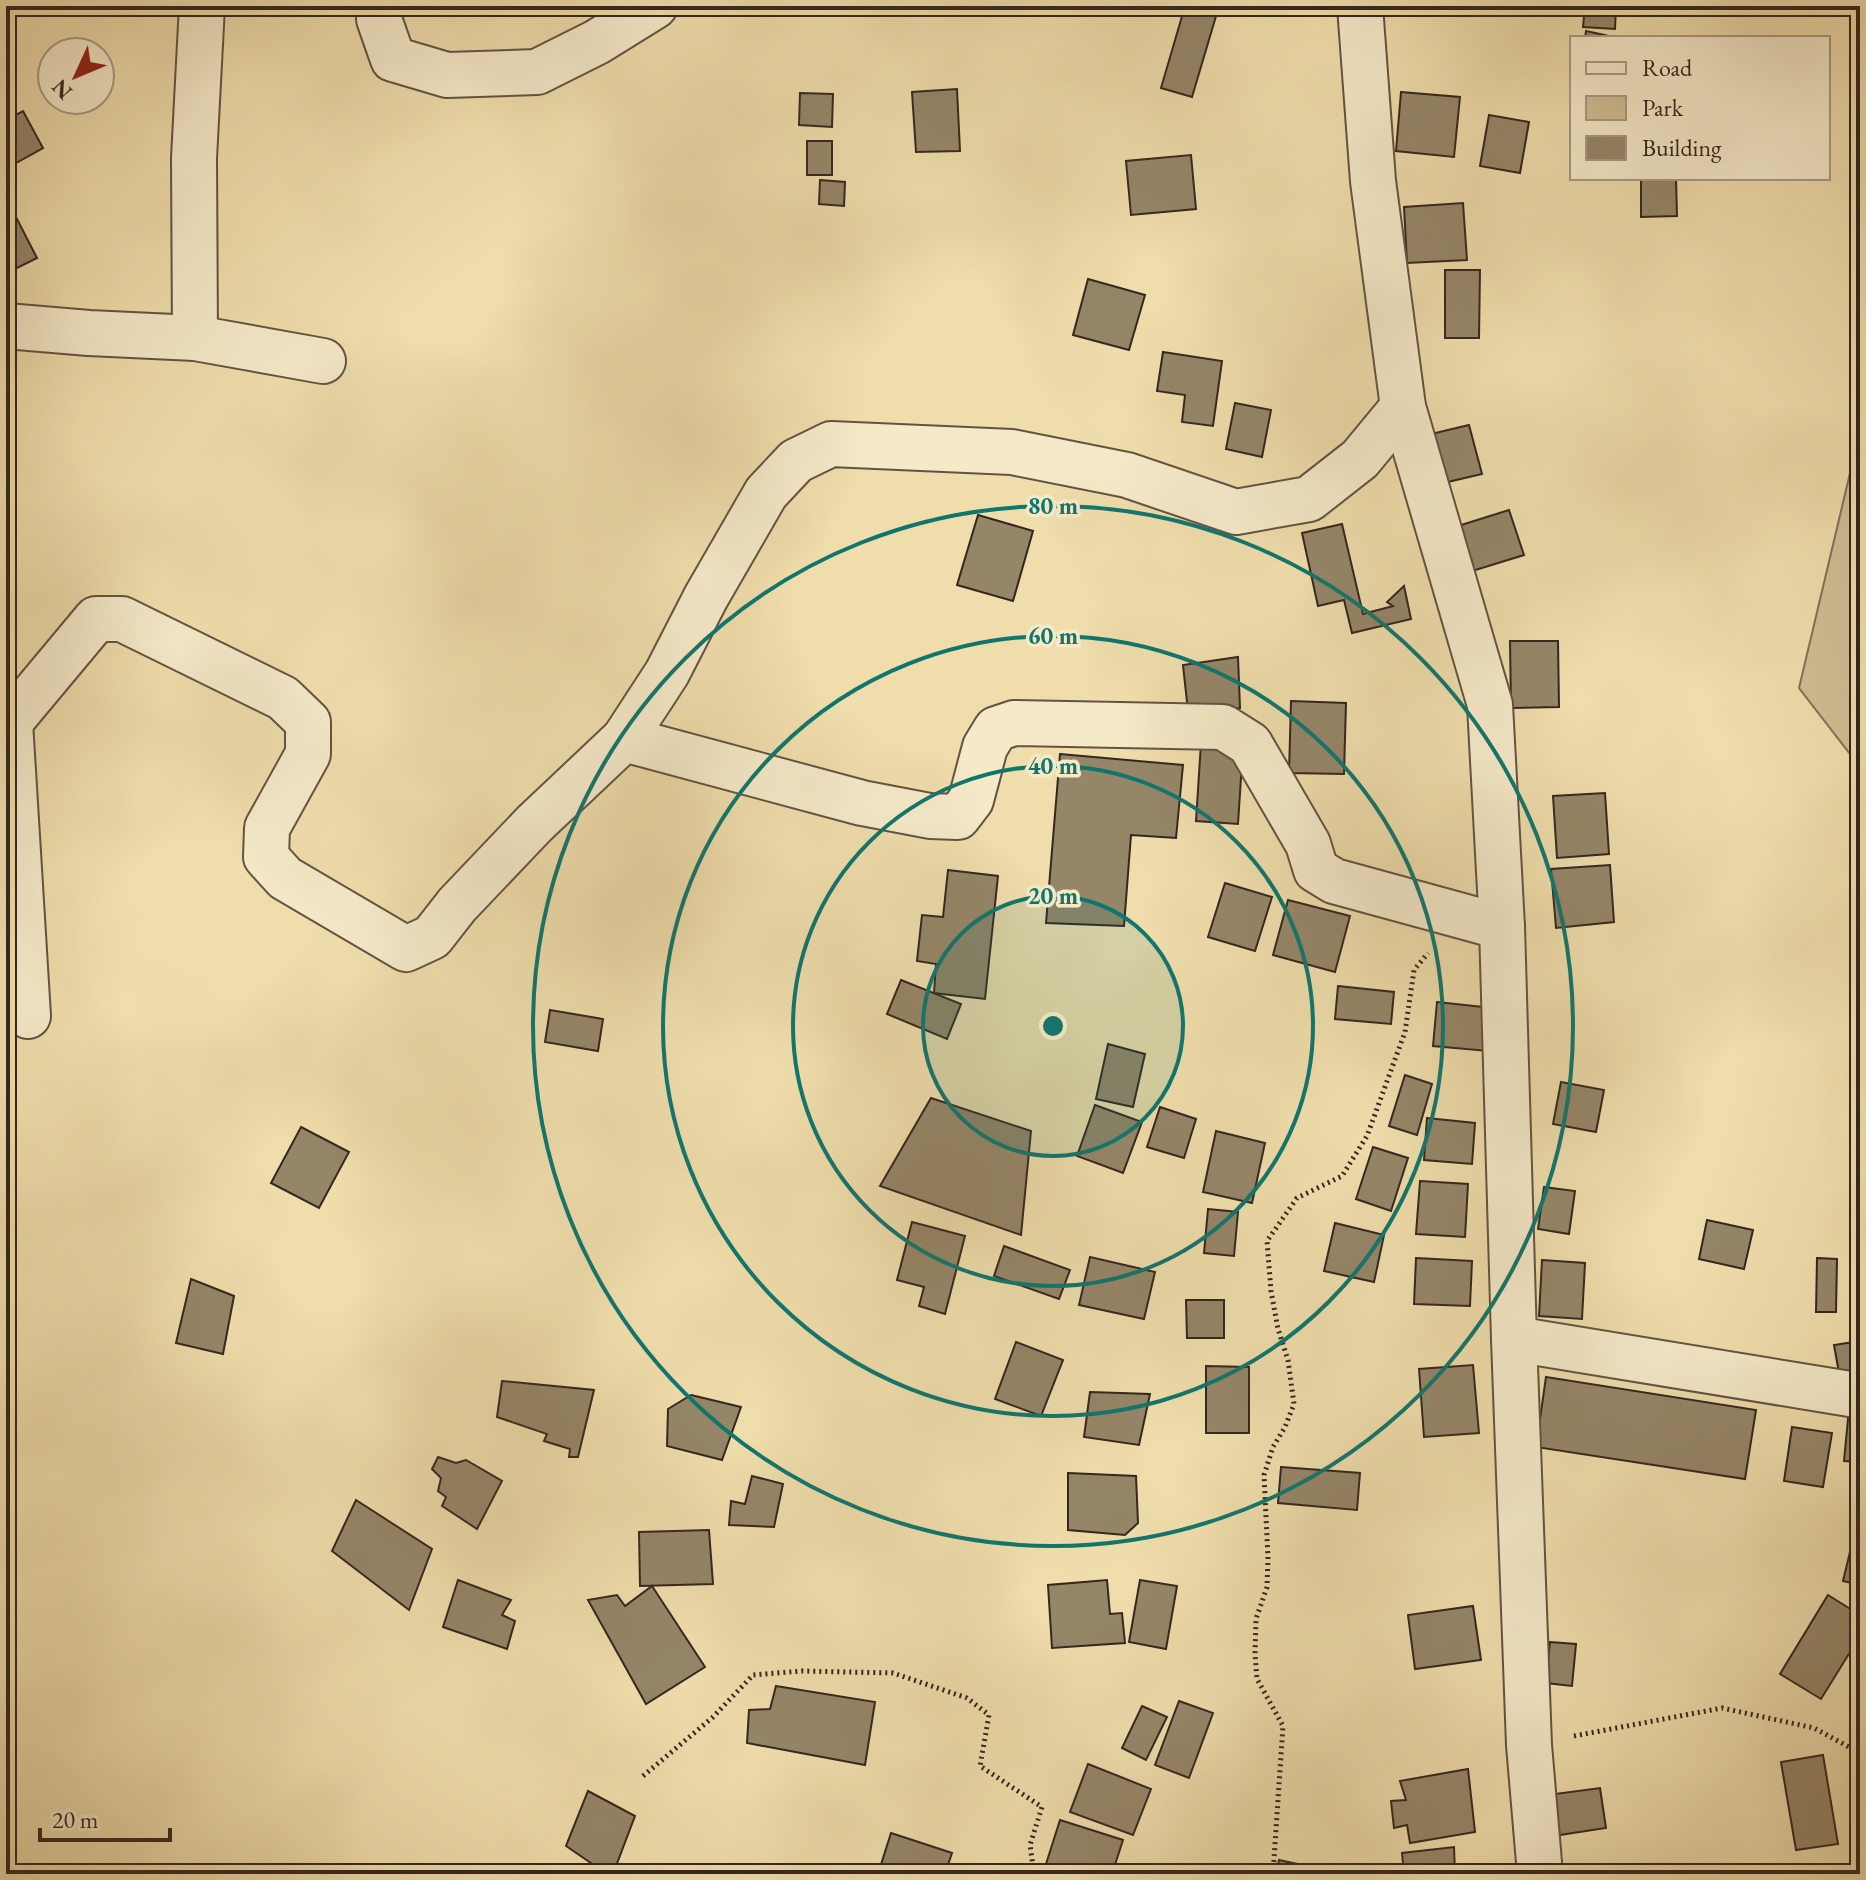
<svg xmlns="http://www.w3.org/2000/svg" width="1866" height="1880" viewBox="0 0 1866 1880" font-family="'EB Garamond',serif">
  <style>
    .green { fill: #cfbe93; stroke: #81725a; stroke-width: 2 }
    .building { fill: #958668; stroke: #332720; stroke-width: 2 }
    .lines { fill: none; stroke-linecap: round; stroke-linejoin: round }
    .street-casing { stroke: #625443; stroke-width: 48 }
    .path { stroke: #332720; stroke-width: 5; stroke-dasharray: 2 4; stroke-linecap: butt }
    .street { stroke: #f5e9c8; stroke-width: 44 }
    .ring { fill: none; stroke: #0f766e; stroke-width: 4 }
    .centre { fill: #0f766e; stroke: #f5e9c8; stroke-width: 4 }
    .ring-label { font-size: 24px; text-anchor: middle; font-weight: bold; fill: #0f766e; stroke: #f5e9c8; stroke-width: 7; stroke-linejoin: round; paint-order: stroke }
  </style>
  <rect width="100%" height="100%" fill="#efddab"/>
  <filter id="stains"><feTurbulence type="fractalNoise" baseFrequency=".0025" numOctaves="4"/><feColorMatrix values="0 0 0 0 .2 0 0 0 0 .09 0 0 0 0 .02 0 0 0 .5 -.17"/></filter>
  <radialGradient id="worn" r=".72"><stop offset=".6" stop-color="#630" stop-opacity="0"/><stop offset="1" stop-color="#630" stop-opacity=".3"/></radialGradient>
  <polygon class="green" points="1860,431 1860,767 1799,688"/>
  <g class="building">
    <polygon points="1185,6 1219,6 1192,97 1161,88"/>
    <polygon points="1585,6 1616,6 1615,29 1583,27"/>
    <polygon points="1586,31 1614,37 1613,38 1585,38"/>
    <polygon points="957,89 960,151 916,152 912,92"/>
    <polygon points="1401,92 1460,97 1454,157 1396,151"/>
    <polygon points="800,93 833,94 832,127 799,125"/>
    <polygon points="23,111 43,148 9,167 6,162 6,120"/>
    <polygon points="1489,115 1529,122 1520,173 1480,166"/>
    <rect x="807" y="141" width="25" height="34"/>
    <polygon points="1191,155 1196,209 1131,215 1126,161"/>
    <polygon points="1641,178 1676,178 1677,216 1641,217"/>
    <polygon points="820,180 845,182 844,206 819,204"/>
    <polygon points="1463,203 1467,260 1407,263 1404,207"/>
    <polygon points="16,217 37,258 9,272 6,266 6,222"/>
    <polygon points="1445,270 1480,270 1479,338 1445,338"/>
    <polygon points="1088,279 1145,295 1129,350 1073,335"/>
    <polygon points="1163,352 1222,361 1213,426 1182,422 1185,395 1157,391"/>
    <polygon points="1235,403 1271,410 1262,457 1226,449"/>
    <polygon points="1469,425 1482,474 1439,484 1427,435"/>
    <polygon points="1509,510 1524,555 1469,572 1455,527"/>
    <polygon points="978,515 1033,531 1013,601 957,585"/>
    <polygon points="1342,524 1363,614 1393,606 1387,602 1404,586 1411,619 1352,633 1344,600 1318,606 1302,533"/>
    <polygon points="1510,641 1558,641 1559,707 1511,708"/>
    <polygon points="1238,657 1240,708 1188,711 1183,665"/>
    <polygon points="1291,701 1346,703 1344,774 1289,773"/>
    <polygon points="1201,743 1243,747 1238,824 1196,821"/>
    <polygon points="1060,754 1183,765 1176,838 1131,835 1124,926 1046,923"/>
    <polygon points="1605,793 1609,854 1557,858 1553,796"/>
    <polygon points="1610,865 1614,922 1556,928 1551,869"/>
    <polygon points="948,870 998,876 985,999 934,993 936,964 917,961 922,915 943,917"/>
    <polygon points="1225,883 1272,897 1255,951 1208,937"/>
    <polygon points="1288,900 1350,916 1335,972 1273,955"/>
    <polygon points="901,980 961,1004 947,1039 887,1014"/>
    <polygon points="1338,986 1394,992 1391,1024 1335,1019"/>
    <polygon points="1437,1002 1492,1008 1488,1051 1433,1046"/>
    <polygon points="550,1010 603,1019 598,1051 545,1042"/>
    <polygon points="1108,1044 1145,1054 1133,1107 1096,1099"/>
    <polygon points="1405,1075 1432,1084 1417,1135 1389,1126"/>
    <polygon points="1561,1082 1604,1090 1596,1132 1553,1124"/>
    <polygon points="931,1098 1031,1131 1021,1235 880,1186"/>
    <polygon points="1095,1105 1142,1122 1123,1173 1077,1156"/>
    <polygon points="1160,1107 1196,1119 1184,1158 1147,1147"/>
    <polygon points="1427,1118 1475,1123 1472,1164 1424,1160"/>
    <polygon points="301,1127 349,1152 319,1208 271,1183"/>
    <polygon points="1216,1131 1265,1143 1252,1203 1203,1192"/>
    <polygon points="1373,1147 1408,1158 1391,1211 1356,1199"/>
    <polygon points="1420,1181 1468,1184 1465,1237 1416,1234"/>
    <polygon points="1544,1187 1575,1191 1569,1234 1538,1229"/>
    <polygon points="1208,1209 1238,1212 1234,1256 1204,1253"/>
    <polygon points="1707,1220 1753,1230 1744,1269 1699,1259"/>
    <polygon points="912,1222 965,1236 945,1314 919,1306 924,1287 897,1280"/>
    <polygon points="1335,1223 1384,1235 1374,1282 1324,1271"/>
    <polygon points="1004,1246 1070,1270 1059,1299 994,1276"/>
    <polygon points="1090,1257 1155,1272 1144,1319 1079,1305"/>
    <polygon points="1416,1258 1472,1261 1470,1306 1414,1304"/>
    <polygon points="1817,1258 1837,1259 1836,1312 1816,1312"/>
    <polygon points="1542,1260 1585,1263 1582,1319 1539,1316"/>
    <polygon points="191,1279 234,1296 223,1354 176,1343"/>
    <polygon points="1186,1300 1224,1300 1224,1338 1187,1338"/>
    <polygon points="1860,1341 1860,1370 1839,1373 1834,1345"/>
    <polygon points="1016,1342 1063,1360 1041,1416 995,1399"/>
    <polygon points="1473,1365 1479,1433 1424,1437 1419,1369"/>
    <polygon points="1206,1366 1249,1367 1249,1433 1206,1433"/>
    <polygon points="1546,1377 1756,1410 1745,1479 1536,1447"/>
    <polygon points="502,1381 594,1390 578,1457 569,1457 570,1449 544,1441 547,1434 497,1417"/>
    <polygon points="1090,1392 1150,1394 1139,1445 1084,1437"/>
    <polygon points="691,1395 741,1407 722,1460 667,1446 668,1409"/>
    <polygon points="1848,1419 1860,1421 1860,1462 1844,1461"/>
    <polygon points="1792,1427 1832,1433 1823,1487 1784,1481"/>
    <polygon points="438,1457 456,1463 466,1460 502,1481 477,1529 442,1506 446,1497 438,1491 441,1478 432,1469"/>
    <polygon points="1281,1467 1360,1473 1357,1510 1278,1503"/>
    <polygon points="1068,1473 1136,1476 1138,1523 1125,1535 1068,1530"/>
    <polygon points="752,1476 783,1484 774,1527 729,1525 731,1501 745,1504"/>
    <polygon points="356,1500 432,1549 409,1610 332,1551"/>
    <polygon points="709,1530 713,1584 640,1586 639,1532"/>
    <polygon points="1855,1531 1860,1533 1860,1585 1843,1581"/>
    <polygon points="458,1580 511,1600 502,1615 515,1621 507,1649 443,1627"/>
    <polygon points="1107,1580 1110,1614 1122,1613 1125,1643 1052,1648 1048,1585"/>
    <polygon points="1140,1580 1177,1586 1166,1649 1129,1642"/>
    <polygon points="652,1586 705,1667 646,1704 588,1600 617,1595 625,1606"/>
    <polygon points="1828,1595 1860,1615 1860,1636 1821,1699 1780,1674"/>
    <polygon points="1473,1606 1481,1660 1415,1669 1408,1615"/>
    <polygon points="1550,1642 1576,1644 1572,1686 1546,1683"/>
    <polygon points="776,1686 875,1702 865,1765 747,1743 749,1710 770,1709"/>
    <polygon points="1179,1701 1213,1713 1189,1778 1155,1765"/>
    <polygon points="1142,1706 1167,1717 1146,1760 1122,1748"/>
    <polygon points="1823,1755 1838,1844 1796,1850 1781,1762"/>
    <polygon points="1088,1764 1151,1789 1133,1835 1070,1812"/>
    <polygon points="1468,1769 1475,1832 1410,1843 1407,1825 1394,1828 1391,1801 1406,1800 1400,1781"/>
    <polygon points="1600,1788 1606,1828 1553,1836 1547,1795"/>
    <polygon points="588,1791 635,1816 613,1874 607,1874 566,1846"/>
    <polygon points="1060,1820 1123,1840 1112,1874 1078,1874 1046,1864"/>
    <polygon points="891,1833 952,1853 945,1874 878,1874"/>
    <polygon points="1454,1847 1455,1874 1404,1874 1402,1853"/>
    <polygon points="1279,1860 1344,1874 1276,1874"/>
    <polygon points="1713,1867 1714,1874 1673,1874 1673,1868"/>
  </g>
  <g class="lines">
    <g class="street-casing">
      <g id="street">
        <polyline points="379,6 379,19 393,59 447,75 537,72 597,42 655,6"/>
        <polyline points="1360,6 1373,181 1403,407 1490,705 1502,927 1514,1339 1529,1745 1540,1874"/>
        <polyline points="6,326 89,333 195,338 323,361"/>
        <polyline points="195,338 194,158 202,6"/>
        <polyline points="6,707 10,722 28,1016"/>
        <polyline points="10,722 96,619 122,619 283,698 308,722 308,754 267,828 266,857 285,878 406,949 432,937 457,905 534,824 624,739 667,673 706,597 766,493 796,461 831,444 1012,452 1127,475 1236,512 1309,499 1360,459 1403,407"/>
        <polyline points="624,739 862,803 930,816 958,817 971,800 985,747 996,729 1014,723 1223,727 1250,744 1308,844 1316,870 1334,881 1502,927"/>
        <polyline points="1514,1339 1856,1395"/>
      </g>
    </g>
    <g class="path">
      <polyline points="1574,1736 1722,1708 1814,1728 1860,1753"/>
      <polyline points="643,1776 713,1717 753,1675 802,1671 893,1673 967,1698 989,1715 980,1766 1042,1807 1030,1845 1034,1874"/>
      <polyline points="1273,1874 1283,1726 1257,1679 1255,1654 1256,1619 1267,1587 1268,1558 1264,1475 1273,1447 1285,1427 1294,1404 1288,1360 1278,1329 1271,1291 1267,1241 1297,1198 1342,1176 1367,1136 1405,1032 1414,970 1428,953"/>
    </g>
    <use href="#street" class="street"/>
  </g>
  <circle cx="1053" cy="1026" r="130" fill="#0f766e" fill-opacity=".12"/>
  <g class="ring">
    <circle cx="1053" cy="1026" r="130"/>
    <circle cx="1053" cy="1026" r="260"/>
    <circle cx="1053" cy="1026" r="390"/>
    <circle cx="1053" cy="1026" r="520"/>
  </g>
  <circle cx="1053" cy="1026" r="12" class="centre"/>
  <g class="ring-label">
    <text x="1053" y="514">80 m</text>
    <text x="1053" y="644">60 m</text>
    <text x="1053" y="774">40 m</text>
    <text x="1053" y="904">20 m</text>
  </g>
  <rect width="1866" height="1880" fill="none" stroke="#efddab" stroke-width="32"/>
  <rect x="8" y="8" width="1850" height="1864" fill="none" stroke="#332720" stroke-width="4"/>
  <rect x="16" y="16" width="1834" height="1848" fill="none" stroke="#332720" stroke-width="2"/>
  <rect x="1570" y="36" width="260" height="144" fill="#f5e9c8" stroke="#a79b85" stroke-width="2"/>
  <rect x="1586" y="62" width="40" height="12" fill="#f5e9c8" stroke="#a79b85" stroke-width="2"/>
  <text x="1642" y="76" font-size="24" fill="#332720">Road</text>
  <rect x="1586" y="96" width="40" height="24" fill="#cfbe93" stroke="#a79b85" stroke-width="2"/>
  <text x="1642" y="116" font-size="24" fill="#332720">Park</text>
  <rect x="1586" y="136" width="40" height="24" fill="#958668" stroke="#a79b85" stroke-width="2"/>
  <text x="1642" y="156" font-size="24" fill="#332720">Building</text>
  <g transform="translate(76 76) rotate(226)"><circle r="38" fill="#f5e9c8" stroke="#a79b85" stroke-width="2"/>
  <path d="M0-6L14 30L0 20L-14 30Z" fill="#8f2418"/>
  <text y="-12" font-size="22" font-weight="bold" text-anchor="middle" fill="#332720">N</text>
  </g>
  <path d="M40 1828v12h130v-12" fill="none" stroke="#332720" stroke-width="4"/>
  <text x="52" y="1828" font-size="24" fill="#332720" stroke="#f5e9c8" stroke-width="6" paint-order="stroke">20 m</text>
  <rect width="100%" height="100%" filter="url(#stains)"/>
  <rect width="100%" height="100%" fill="url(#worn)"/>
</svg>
